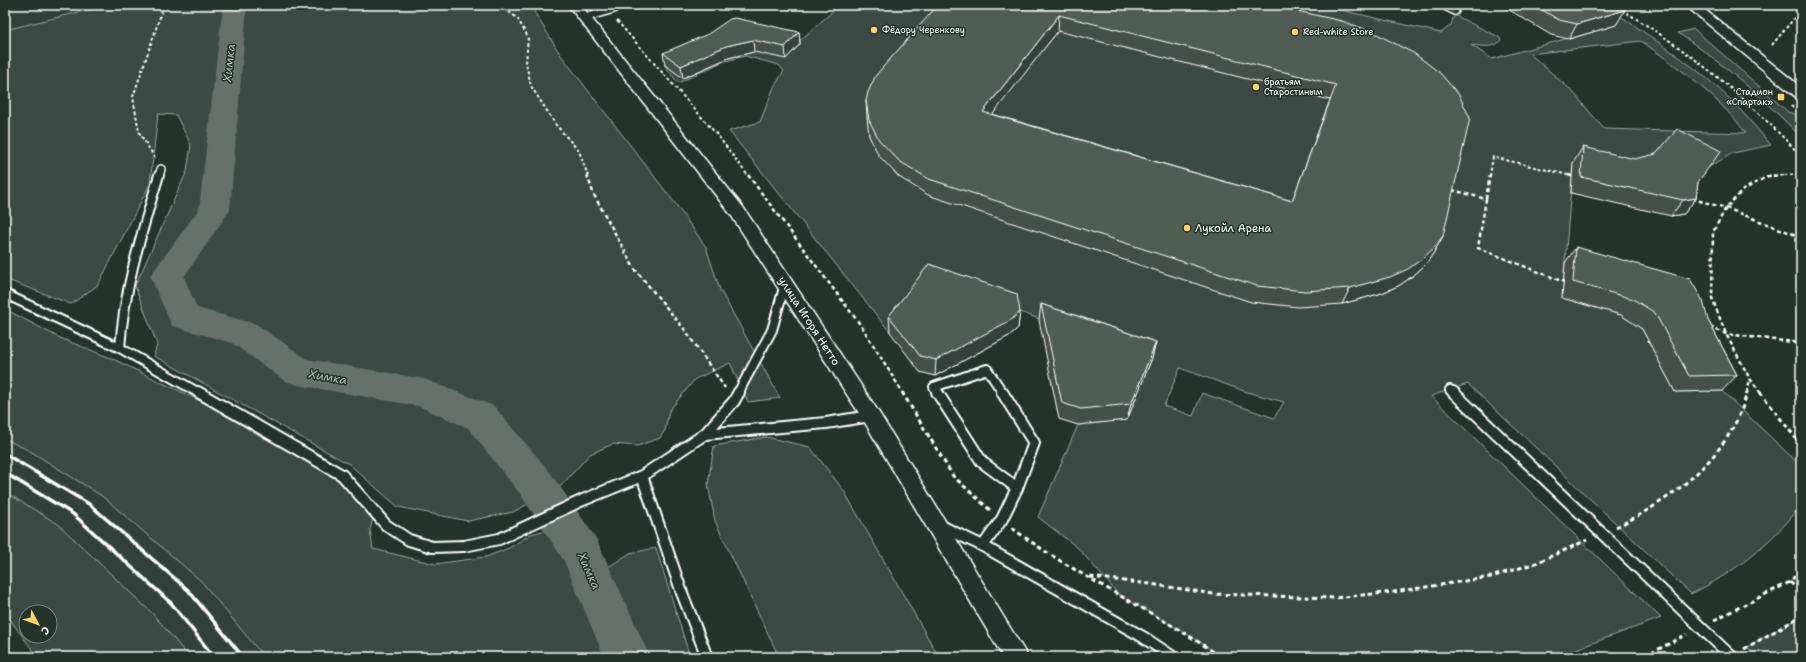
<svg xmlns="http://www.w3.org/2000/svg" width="1806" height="662" viewBox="0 0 1806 662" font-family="'Shantell Sans',sans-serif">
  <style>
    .built { fill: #333f3a }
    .green { fill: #3e4944; stroke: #9ea4a2; fill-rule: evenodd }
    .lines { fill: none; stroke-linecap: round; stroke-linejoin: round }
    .river { fill: #67706c; fill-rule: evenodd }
    .service-far2-casing { stroke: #fff; stroke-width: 10 }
    .service-far1-casing { stroke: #fff; stroke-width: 12 }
    .service-casing { stroke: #fff; stroke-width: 14 }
    .minor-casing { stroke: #fff; stroke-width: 3 }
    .path-far2 { stroke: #fff; stroke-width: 2; stroke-dasharray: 3 2.5; stroke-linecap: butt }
    .path-far1 { stroke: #fff; stroke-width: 2.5; stroke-dasharray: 4 3; stroke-linecap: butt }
    .path { stroke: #fff; stroke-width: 3; stroke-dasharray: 4.5 3.5; stroke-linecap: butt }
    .service-far2 { stroke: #26332d; stroke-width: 7 }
    .service-far1 { stroke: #26332d; stroke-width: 8 }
    .service { stroke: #26332d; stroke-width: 10 }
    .minor { fill: #26332d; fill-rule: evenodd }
    .rail { stroke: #fff; stroke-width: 3.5 }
    .wall { fill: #464f4b; stroke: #fff; fill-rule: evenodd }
    .shaded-wall { fill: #39403d; stroke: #fff }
    .building { fill: #515c57; stroke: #fff; fill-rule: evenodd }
    .poi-dot { fill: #ffd166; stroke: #26332d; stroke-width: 1.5 }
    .labels { text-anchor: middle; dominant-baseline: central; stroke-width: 3; stroke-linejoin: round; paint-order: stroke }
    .far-poi-label { font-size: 9px; fill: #fff; stroke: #26332d; text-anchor: start }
    .poi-label { font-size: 11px; fill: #fff; stroke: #26332d; text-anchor: start }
    .street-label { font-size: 11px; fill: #fff; stroke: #26332d }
    .water-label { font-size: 12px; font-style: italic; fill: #b3b8b6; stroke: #26332d }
  </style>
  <rect width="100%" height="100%" fill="#26332d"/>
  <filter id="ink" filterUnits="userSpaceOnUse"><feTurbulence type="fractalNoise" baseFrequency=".025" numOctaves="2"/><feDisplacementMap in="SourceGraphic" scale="8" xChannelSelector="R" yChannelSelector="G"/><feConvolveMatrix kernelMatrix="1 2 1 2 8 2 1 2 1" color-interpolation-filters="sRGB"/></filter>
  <g filter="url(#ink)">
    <g class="built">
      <polygon points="5,5 108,5 5,30"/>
      <polygon points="5,439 30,451 102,496 201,581 264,657 189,657 153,614 58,524 5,492"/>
    </g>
    <g class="green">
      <polygon points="108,5 530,5 560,54 674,202 706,247 720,290 780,398 748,402 730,363 695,379 669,411 665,430 660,438 637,446 613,444 590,454 560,487 513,512 468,521 398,507 349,464 154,356 157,344 135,286 187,171 191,145 176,115 158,114 150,184 98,285 71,304 5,279 5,30"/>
      <path d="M840,5H1319L1441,33L1451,25L1454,15L1499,37L1501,40C1496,49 1480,46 1471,45L1492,59L1609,27L1619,15C1658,42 1700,69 1734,103C1747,117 1759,131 1771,145L1733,153L1709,167L1666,145L1645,170L1573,163L1562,298L1621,315L1642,329L1675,392L1722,391L1801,466V506C1770,544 1734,573 1691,594L1468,384L1431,396L1661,618L1554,657H1221L1197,640L1119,595L1078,548L1038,517L1078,425L1127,420L1047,322L1015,310L890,332L729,131L760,122L774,87L784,71L779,65L745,56L722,62L678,83L664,65L704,46L798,42ZM1641,41C1678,67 1718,96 1746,133L1604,129L1572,91L1530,54ZM1180,368L1247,392L1284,402L1274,418L1202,393L1193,416L1164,406Z"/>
      <path d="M1694,29L1788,112L1801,116V137C1764,99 1723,63 1678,33Z"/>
      <polygon points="5,309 60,338 111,358 285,442 335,477 374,513 370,530 373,549 435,564 486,557 509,548 531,534 558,527 583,528 589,535 590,546 596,566 607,568 630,553 656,548 690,657 264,657 201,581 102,496 30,451 5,439"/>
      <polygon points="766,437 810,447 844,491 939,657 779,657 715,521 708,484 714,446"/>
      <path d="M5,492L58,524L153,614L189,657H38L5,613ZM26,612H50V636H26Z"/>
      <polygon points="1801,616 1801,657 1758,657 1747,647"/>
    </g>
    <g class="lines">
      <polygon class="river" points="223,5 247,5 230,210 184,277 197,308 256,324 307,359 424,379 494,406 549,471 596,538 650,657 604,657 564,561 521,495 468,428 418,406 298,385 285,381 232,343 172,326 150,276 199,209"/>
      <g class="service-far2-casing">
        <g id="service-far2">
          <polyline points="1443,5 1455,11"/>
          <polyline points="583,18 614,9"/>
          <polyline points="159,176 161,169"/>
        </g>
      </g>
      <g class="service-far1-casing">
        <g id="service-far1">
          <polyline points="5,294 120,348 199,393"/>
          <path d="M120,348C124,288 142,232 159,175"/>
          <polyline points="1450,390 1454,393"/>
          <polyline points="738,393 772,330 785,284"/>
          <polyline points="938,393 934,387 987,369 1003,393"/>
        </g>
      </g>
      <g class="service-casing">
        <g id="service">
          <polyline points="198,392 342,475 386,525 409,540 432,547 464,546 499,539 583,500 642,476 705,434 826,423 871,416"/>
          <polyline points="937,392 982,462 1017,488"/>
          <polyline points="1002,392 1034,443 1017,488"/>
          <polyline points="1453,392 1732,657"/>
          <polyline points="705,434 734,401 739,392"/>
          <polyline points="642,476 682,593 707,657"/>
          <polyline points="941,526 983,546 1143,637 1173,657"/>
          <polyline points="983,546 1002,519 1017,488"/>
        </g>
      </g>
      <g class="minor-casing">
        <g id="minor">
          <polygon points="568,5 581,5 743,207 878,411 1028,657 1003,657 864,421 731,215"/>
          <polygon points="1685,5 1699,5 1801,87 1801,98 1796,97"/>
        </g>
      </g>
      <g class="path-far2">
        <polyline points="500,5 517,18 528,37 526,63 531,86 556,125 579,151 588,176"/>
        <polyline points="1669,5 1677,11"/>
        <path d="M1622,10C1689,50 1748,99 1801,156"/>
        <polyline points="617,21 719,137 748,176"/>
        <polyline points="1772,45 1801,10"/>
        <polyline points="1791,106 1801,115"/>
        <polyline points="155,158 139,132 133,97 164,5"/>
        <polyline points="1490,176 1493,157 1572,176"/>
        <polyline points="1768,176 1801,174"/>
      </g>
      <g class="path-far1">
        <polyline points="587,175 594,195 634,268 685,330 725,388"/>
        <polyline points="748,175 862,327 903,393"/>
        <polyline points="1568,175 1572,176"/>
        <polyline points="1452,190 1486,199 1478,248 1564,282"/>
        <polyline points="1486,199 1490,175"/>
        <polyline points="1692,199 1726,208 1801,237"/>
        <polyline points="1710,327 1726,334 1801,343"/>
        <polyline points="1747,393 1750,379"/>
        <polyline points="1761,393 1750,379 1726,334 1712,298 1713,232 1726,208 1743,190 1768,176 1784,175"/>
      </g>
      <g class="path">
        <polyline points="902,392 953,476 990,510"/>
        <polyline points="1760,392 1801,445"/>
        <path d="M1616,527C1671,501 1732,455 1747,392"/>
        <path d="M1012,528C1077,577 1154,610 1221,657"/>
        <polyline points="1090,577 1150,584 1213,594 1333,598 1394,592 1491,577 1536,563 1587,540"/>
        <polyline points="1790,582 1801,592"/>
        <polyline points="1714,620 1790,582 1801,569"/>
        <polyline points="1744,649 1801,616"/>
        <polyline points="1644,657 1687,634"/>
      </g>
      <use href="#service-far2" class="service-far2"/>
      <use href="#service-far1" class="service-far1"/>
      <use href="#service" class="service"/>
      <use href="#minor" class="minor"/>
      <g class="rail">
        <polyline points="5,454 89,504 188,590 243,657"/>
        <polyline points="5,473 73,514 171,603 214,657"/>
      </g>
    </g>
    <g class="wall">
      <path d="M938,5L1342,21L1443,236L1434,252L1426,264L1414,275L1400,285L1382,293L1342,304L1298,307L1251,302L928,195L899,177L879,156L869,136L867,117L866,101ZM1058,31L1330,100L1292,201L992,114Z"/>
      <polygon points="1501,5 1616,5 1616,25 1569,39 1551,35"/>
      <polygon points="799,32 800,44 786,59 754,52 728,58 683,78 665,65 663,53"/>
      <polygon points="1583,147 1698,182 1696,198 1684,214 1671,216 1571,193 1573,163"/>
      <polygon points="1576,247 1708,320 1737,375 1722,391 1675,392 1642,329 1621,315 1562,298 1565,263"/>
      <polygon points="1041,304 1156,342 1152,358 1127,420 1078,425 1059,419 1039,320"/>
      <polygon points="1020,312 1018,328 1009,336 935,376 920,372 890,332 889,316"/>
    </g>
    <g class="shaded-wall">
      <polygon points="1625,10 1616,25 1569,39 1577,24"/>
      <polygon points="1059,15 1058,31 982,128 983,112"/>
      <polygon points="799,32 800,44 786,59 785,47"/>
      <polygon points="753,40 754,52 728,58 683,78 681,66 726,46"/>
      <polygon points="1696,198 1684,214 1671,216 1683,200"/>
      <polygon points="1443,236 1434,252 1426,264 1414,275 1400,285 1382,293 1342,304 1350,288"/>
      <polygon points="1020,312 1018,328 1009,336 935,376 936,360"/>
      <polygon points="1156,342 1152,358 1127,420 1131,404"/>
    </g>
    <g class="building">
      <path d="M938,5H1270L1342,21L1373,32L1415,54L1440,73L1459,95L1470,118L1443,236L1434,248L1422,259L1408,269L1390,277L1350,288L1305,291L1257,286L929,179L899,161L879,140L869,120L866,101L868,92L876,75ZM1059,15L1336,85L1292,201L983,112Z"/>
      <polygon points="1534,5 1616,5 1625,10 1577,24 1559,20"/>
      <polygon points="735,18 799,32 785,47 753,40 726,46 681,66 663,53 708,34 730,19"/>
      <polygon points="1677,129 1721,151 1698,182 1696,198 1683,200 1581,177 1583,147 1635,159 1656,154"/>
      <polygon points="1576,247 1690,279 1703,301 1708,320 1737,375 1689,376 1655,313 1633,299 1573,282"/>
      <polygon points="929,264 1017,294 1020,312 1011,320 936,360 920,356 889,316"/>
      <polygon points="1041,304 1156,342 1131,404 1081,409 1062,403"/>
    </g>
  </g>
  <g class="poi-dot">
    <circle cx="874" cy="30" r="4"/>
    <circle cx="1295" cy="32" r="4"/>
    <circle cx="1256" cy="87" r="4"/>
    <rect x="1777" y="93" width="8" height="8" rx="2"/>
    <circle cx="1187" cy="228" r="4"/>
  </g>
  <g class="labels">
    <g class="far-poi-label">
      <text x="882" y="30">Фёдору Черенкову</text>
      <text x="1303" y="32">Red-white Store</text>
      <text x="1264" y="82">братьям<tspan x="1264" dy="10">Старостиным</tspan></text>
      <text x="1773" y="92" text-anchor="end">Стадион<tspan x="1773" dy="10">«Спартак»</tspan></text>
    </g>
    <g class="poi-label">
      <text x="1195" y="228">Лукойл Арена</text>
    </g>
    <g class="street-label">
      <text transform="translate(809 321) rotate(57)">улица Игоря Нетто</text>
    </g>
    <g class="water-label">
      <text transform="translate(229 63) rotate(-84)">Химка</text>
      <text transform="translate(328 377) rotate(10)">Химка</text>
      <text transform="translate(589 571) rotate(66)">Химка</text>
    </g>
  </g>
  <rect width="1806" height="662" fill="none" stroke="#26332d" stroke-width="20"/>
  <rect x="10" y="10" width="1786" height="642" fill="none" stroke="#fff" stroke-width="1.5" filter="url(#ink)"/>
  <g transform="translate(38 624) rotate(131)"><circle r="19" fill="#26332d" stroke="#7d8581"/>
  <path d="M0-3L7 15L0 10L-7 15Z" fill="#ffd166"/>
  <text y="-6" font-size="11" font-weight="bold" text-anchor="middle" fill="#ffffff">С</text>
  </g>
</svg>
